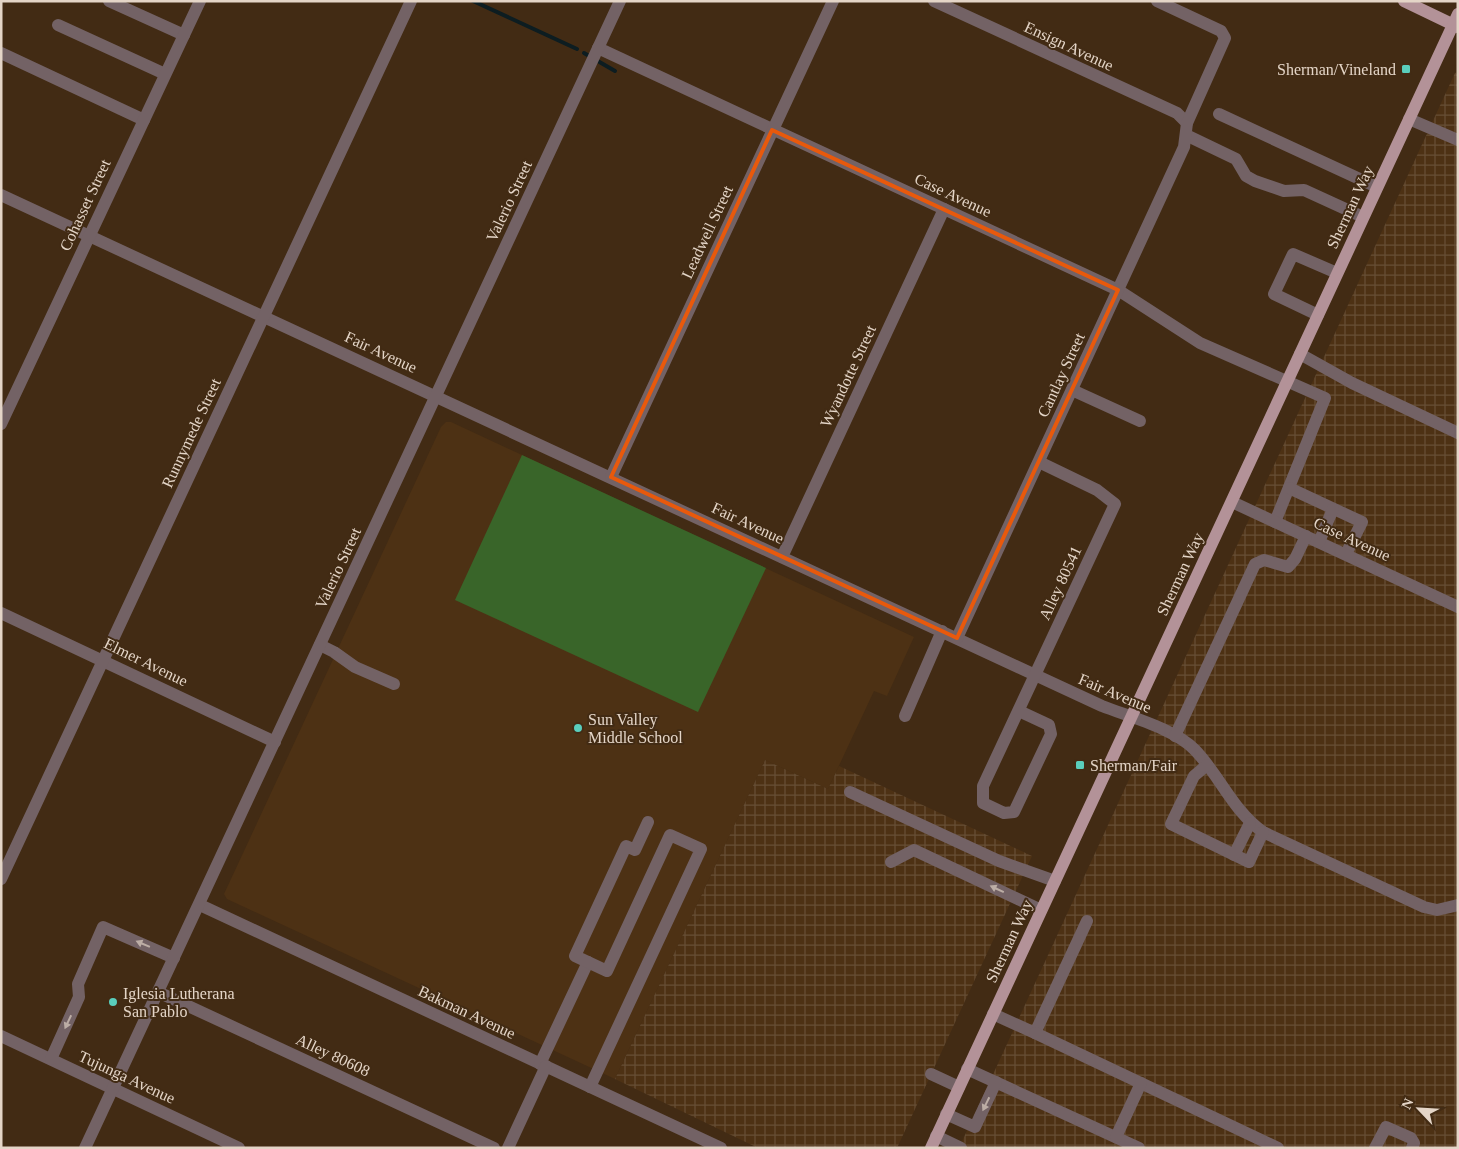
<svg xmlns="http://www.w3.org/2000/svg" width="1459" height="1149" viewBox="0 0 1459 1149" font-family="'Times New Roman',serif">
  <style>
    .built { fill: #4d3114 }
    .industrial { fill: url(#industrial-grid) }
    .grass { fill: #396529 }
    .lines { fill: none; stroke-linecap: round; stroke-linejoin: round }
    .stream { stroke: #0d1d21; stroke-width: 4 }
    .minor { stroke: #736265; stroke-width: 12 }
    .major { stroke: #b39298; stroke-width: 12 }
    .oneway { fill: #bcada5 }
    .marked { fill: none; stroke: #e8590c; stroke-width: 4; stroke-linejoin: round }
    .poi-dot { fill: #5acebc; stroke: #422b14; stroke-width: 2 }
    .labels { text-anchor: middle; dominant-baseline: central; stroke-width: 4; stroke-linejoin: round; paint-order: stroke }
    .street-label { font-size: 16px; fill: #e4d5c7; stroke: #422b14 }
    .poi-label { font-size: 16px; fill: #e4d5c7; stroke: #422b14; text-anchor: start }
  </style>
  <defs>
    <pattern id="industrial-grid" width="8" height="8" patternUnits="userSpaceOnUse" patternTransform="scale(1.25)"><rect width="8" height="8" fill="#4d3114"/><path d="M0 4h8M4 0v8" fill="none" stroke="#664e35"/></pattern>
  </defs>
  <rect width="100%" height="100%" fill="#422b14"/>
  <polygon class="built" points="446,422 451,422 914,637 887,696 874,691 828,789 765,760 615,1079 227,899 224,894 441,427"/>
  <g class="industrial">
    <polygon points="1458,72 1458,1148 959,1148 1455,73"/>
    <polygon points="765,760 828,789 839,766 1032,856 897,1148 758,1148 615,1079"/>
  </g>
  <polygon class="grass" points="522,455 766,568 698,712 455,600"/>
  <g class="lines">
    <g class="stream">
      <polyline points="473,1 577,49"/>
      <polyline points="584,53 615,71"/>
    </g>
    <g class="minor">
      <polyline points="109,1 184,35"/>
      <polyline points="934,1 1177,113 1187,123"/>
      <polyline points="58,25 165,74"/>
      <polyline points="598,48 1118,290 1200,343 1325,398 1275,522"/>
      <polyline points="1,53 144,120"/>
      <polyline points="1219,114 1377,187"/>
      <polyline points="1409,119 1458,140"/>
      <polyline points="1186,135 1236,159 1246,176 1255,181 1284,191 1304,190 1363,217"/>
      <path d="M1,195L1102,706C1130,717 1175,729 1195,750C1220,776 1233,811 1263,832L1424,907L1437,910L1458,905"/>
      <polyline points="1318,315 1274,294 1293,254 1337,273"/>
      <polyline points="1300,354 1352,383 1458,433"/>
      <polyline points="1072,390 1140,421"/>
      <polyline points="1,424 200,1"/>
      <polyline points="611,477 833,1"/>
      <polyline points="1289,488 1362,522 1346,554"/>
      <polyline points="1232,502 1458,607"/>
      <polyline points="1319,542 1333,509"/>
      <polyline points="782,557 944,209"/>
      <polyline points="1,613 275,742"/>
      <polyline points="957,638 1184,147 1187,123 1225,38 1221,31 1157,1"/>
      <polyline points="320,645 334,652 355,667 394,684"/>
      <polyline points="1019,711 1049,725 1051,734 1014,812 1004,813 983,803 983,786 1115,504 1097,490 1039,462"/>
      <polyline points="905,716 942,631"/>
      <polyline points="1175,736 1255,564 1264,560 1288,567 1295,559 1306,536"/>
      <polyline points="1207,765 1194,776 1171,824 1249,862 1263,832"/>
      <polyline points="850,792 999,861 1055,881"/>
      <polyline points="1234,855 1250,823"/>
      <polyline points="891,862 914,850 1041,910"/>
      <polyline points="1,879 411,1"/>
      <polyline points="200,905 721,1148"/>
      <polyline points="158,992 494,1148"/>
      <polyline points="993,1014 1035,1033 1087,921"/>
      <polyline points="1035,1033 1278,1148"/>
      <polyline points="1,1036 239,1148"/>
      <polyline points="51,1059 79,997 78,984 103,927 174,958"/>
      <polyline points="540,1064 588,962"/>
      <polyline points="967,1069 1139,1148"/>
      <polyline points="931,1074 959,1087"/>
      <polyline points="590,1087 701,849 670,835 607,971 575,956 626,846 635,850 648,822"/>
      <polyline points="946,1114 975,1127 996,1082"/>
      <polyline points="936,1136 961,1148"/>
      <polyline points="1116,1137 1141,1083"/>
      <polyline points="85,1148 620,1"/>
      <polyline points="508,1148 546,1066"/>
      <polyline points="1375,1148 1386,1127 1411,1138 1414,1143 1412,1148"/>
    </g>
    <g class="major">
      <polyline points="1404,1 1458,27"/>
      <polyline points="931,1148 1458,14"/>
    </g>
  </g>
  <defs><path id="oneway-solid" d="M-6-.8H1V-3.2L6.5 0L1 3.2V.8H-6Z" transform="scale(1.25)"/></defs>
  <g class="oneway">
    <use href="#oneway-solid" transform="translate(997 889) rotate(-155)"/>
    <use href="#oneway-solid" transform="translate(143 944) rotate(-157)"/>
    <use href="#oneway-solid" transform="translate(68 1022) rotate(115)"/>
    <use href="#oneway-solid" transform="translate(986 1104) rotate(116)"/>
  </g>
  <path class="marked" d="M772,130L1118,290L957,638L611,477Z"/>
  <g class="poi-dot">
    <rect x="1401" y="64" width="10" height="10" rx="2.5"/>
    <circle cx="578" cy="728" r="5"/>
    <rect x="1075" y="760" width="10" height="10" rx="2.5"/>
    <circle cx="113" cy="1002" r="5"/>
  </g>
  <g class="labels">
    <g class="street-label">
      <text transform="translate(1069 46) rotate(25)">Ensign Avenue</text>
      <text transform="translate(953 195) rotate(25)">Case Avenue</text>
      <text transform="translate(509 201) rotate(-65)">Valerio Street</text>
      <text transform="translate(85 205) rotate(-65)">Cohasset Street</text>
      <text transform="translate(1350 207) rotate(-65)">Sherman Way</text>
      <text transform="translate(707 232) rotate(-65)">Leadwell Street</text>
      <text transform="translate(381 352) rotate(25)">Fair Avenue</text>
      <text transform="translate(1061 375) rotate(-65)">Cantlay Street</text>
      <text transform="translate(848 376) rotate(-65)">Wyandotte Street</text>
      <text transform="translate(191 433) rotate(-65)">Runnymede Street</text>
      <text transform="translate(748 523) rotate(25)">Fair Avenue</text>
      <text transform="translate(1352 539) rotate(25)">Case Avenue</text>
      <text transform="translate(338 568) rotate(-65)">Valerio Street</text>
      <text transform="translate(1180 574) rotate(-65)">Sherman Way</text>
      <text transform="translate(1060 583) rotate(-65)">Alley 80541</text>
      <text transform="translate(146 662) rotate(26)">Elmer Avenue</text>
      <text transform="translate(1115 693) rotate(23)">Fair Avenue</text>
      <text transform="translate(1009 941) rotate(-65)">Sherman Way</text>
      <text transform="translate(467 1012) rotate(25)">Bakman Avenue</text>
      <text transform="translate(333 1055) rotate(25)">Alley 80608</text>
      <text transform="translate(127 1077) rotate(25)">Tujunga Avenue</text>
    </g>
    <g class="poi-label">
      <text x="1396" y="69" text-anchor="end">Sherman/Vineland</text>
      <text x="588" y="719">Sun Valley<tspan x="588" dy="18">Middle School</tspan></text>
      <text x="1090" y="765">Sherman/Fair</text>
      <text x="123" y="993">Iglesia Lutherana<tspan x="123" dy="18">San Pablo</tspan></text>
    </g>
  </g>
  <rect width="1459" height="1149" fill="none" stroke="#e4d5c7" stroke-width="5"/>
  <g transform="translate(1419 1109) rotate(295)" stroke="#422b14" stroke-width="4" paint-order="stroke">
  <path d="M0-4L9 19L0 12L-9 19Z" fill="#e4d5c7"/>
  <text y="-8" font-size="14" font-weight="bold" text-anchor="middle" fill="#e4d5c7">N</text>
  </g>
</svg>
